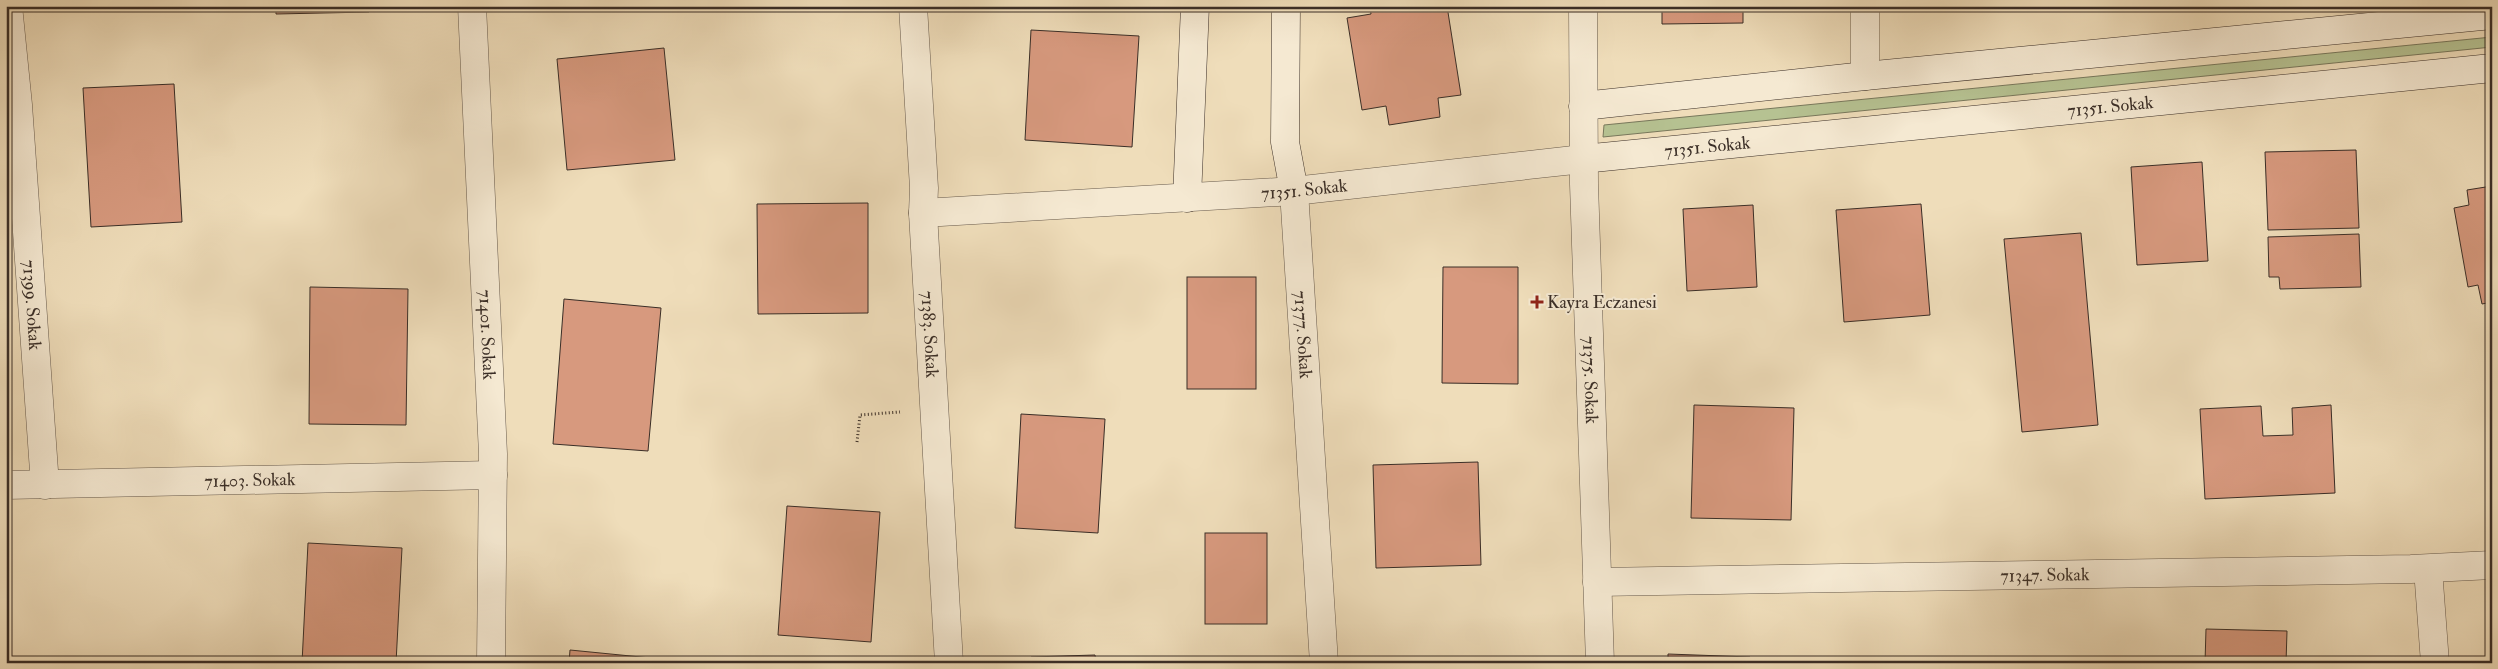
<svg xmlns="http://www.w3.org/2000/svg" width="2498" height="669" viewBox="0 0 2498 669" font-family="'IM FELL Double Pica',serif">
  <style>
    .green { fill: #b6c292; stroke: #78785c }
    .building { fill: #d7997e; stroke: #3a2e27 }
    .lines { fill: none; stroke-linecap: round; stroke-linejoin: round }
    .street-casing { stroke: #675a4c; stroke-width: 29 }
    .secondary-casing { stroke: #3a2e27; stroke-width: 29 }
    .path { stroke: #3a2e27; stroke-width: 3; stroke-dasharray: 1 2.5; stroke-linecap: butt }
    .street { stroke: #f5e9d2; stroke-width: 28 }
    .secondary { stroke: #f5e9d2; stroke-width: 28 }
    .poi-dot { fill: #8f2418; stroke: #f5e9d2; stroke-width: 2 }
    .labels { text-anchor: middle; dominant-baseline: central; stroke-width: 4; stroke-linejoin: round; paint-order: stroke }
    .street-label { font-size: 18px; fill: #3a2e27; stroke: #f5e9d2 }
    .poi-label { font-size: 18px; fill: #3a2e27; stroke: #f5e9d2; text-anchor: start }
  </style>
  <rect width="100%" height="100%" fill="#efddba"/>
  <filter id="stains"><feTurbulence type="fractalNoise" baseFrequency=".004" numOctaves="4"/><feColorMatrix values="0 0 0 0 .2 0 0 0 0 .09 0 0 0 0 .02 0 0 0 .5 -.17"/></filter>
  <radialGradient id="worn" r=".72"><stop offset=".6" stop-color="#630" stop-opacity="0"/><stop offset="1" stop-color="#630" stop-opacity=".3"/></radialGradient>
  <polygon class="green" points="2492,37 2492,47 1603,137 1604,125"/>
  <g class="building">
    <polygon points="276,6 369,6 369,12 276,14"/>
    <polygon points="1370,6 1420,6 1420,10 1447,6 1461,95 1438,98 1440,117 1389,125 1386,106 1362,110 1347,18 1371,14"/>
    <polygon points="1662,6 1743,6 1743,23 1662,24"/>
    <polygon points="1031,30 1139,36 1132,147 1025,140"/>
    <polygon points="664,48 675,160 567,170 557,59"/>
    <polygon points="174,84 182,222 91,227 83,88"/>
    <polygon points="2356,150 2359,228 2268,230 2265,152"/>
    <polygon points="2202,162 2208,261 2137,265 2131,167"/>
    <polygon points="2492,186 2492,302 2482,304 2478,285 2468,287 2454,208 2469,205 2467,190"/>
    <polygon points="868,203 868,313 758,314 757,204"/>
    <polygon points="1921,204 1930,315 1844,322 1836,210"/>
    <polygon points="1753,205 1757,287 1687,291 1683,209"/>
    <polygon points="2081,233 2098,425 2022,432 2004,239"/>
    <polygon points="2359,234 2361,287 2280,289 2279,277 2269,277 2268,237"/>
    <polygon points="1443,267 1518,267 1518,384 1442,383"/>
    <rect x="1187" y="277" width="69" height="112"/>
    <polygon points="310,287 408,289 406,425 309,424"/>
    <polygon points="564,299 661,308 648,451 553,444"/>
    <polygon points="1694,405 1794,408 1791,520 1691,518"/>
    <polygon points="2331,405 2335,493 2205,499 2200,409 2261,406 2263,436 2293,435 2292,408"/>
    <polygon points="1021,414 1105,419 1098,533 1015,528"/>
    <polygon points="1478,462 1481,565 1376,568 1373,465"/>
    <polygon points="787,506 880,512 871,642 778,635"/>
    <rect x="1205" y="533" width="62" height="91"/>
    <polygon points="308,543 402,548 396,663 302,663"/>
    <polygon points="2206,629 2287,631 2286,663 2205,663"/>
    <polygon points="570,650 661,659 661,663 569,663"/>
    <polygon points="1668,654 1750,657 1750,663 1668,663"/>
    <polygon points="1095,655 1096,663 1031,663 1031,657"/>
  </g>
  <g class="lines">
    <g class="street-casing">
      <g id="street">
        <path id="s1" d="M8,6L18,105L45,485"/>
        <path id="s2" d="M472,6L493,454L491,663"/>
        <path id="s3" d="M913,6L924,188L923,213L949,663"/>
        <path id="s4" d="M1583,6L1584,184L1600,663"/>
        <polyline points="1865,76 1865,6"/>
        <path id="s5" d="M1294,191L1324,663"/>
        <path id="s6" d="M923,213L1294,191L1583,159"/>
        <path id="s7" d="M6,485L493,475"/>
        <polyline points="2428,569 2435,663"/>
        <path id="s8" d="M1597,582L2411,569L2492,565"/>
      </g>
    </g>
    <g class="secondary-casing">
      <g id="secondary">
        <polyline points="1286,6 1285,142 1294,191"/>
        <polyline points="1583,106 1865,76 2492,15"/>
        <path id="s9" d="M1583,159L2492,68"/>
        <polyline points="1187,198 1195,6"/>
      </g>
    </g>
    <polyline class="path" points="857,442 860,415 900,412"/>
    <use href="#street" class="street"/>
    <use href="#secondary" class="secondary"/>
  </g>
  <path class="poi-dot" d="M1534.5 294.5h5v5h5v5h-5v5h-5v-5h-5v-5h5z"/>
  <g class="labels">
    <g class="street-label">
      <text stroke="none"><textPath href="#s9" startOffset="530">71351. Sokak</textPath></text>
      <text stroke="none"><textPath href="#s9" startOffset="125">71351. Sokak</textPath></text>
      <text stroke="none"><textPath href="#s6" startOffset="382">71351. Sokak</textPath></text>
      <text stroke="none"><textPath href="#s1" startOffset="300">71399. Sokak</textPath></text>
      <text stroke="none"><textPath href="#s2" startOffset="329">71401. Sokak</textPath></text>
      <text stroke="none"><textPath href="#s3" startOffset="329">71383. Sokak</textPath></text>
      <text stroke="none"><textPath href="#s5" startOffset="144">71377. Sokak</textPath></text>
      <text stroke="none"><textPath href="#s4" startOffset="374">71375. Sokak</textPath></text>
      <text stroke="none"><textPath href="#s7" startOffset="244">71403. Sokak</textPath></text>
      <text stroke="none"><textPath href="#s8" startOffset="448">71347. Sokak</textPath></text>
    </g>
    <g class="poi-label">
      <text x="1547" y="302">Kayra Eczanesi</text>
    </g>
  </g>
  <rect width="2498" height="669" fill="none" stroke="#efddba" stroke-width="25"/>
  <rect x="8" y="8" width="2483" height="654" fill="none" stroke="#3a2e27" stroke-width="2.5"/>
  <rect x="12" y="12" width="2473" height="644" fill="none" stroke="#3a2e27"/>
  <rect width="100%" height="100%" filter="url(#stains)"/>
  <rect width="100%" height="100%" fill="url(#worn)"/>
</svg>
